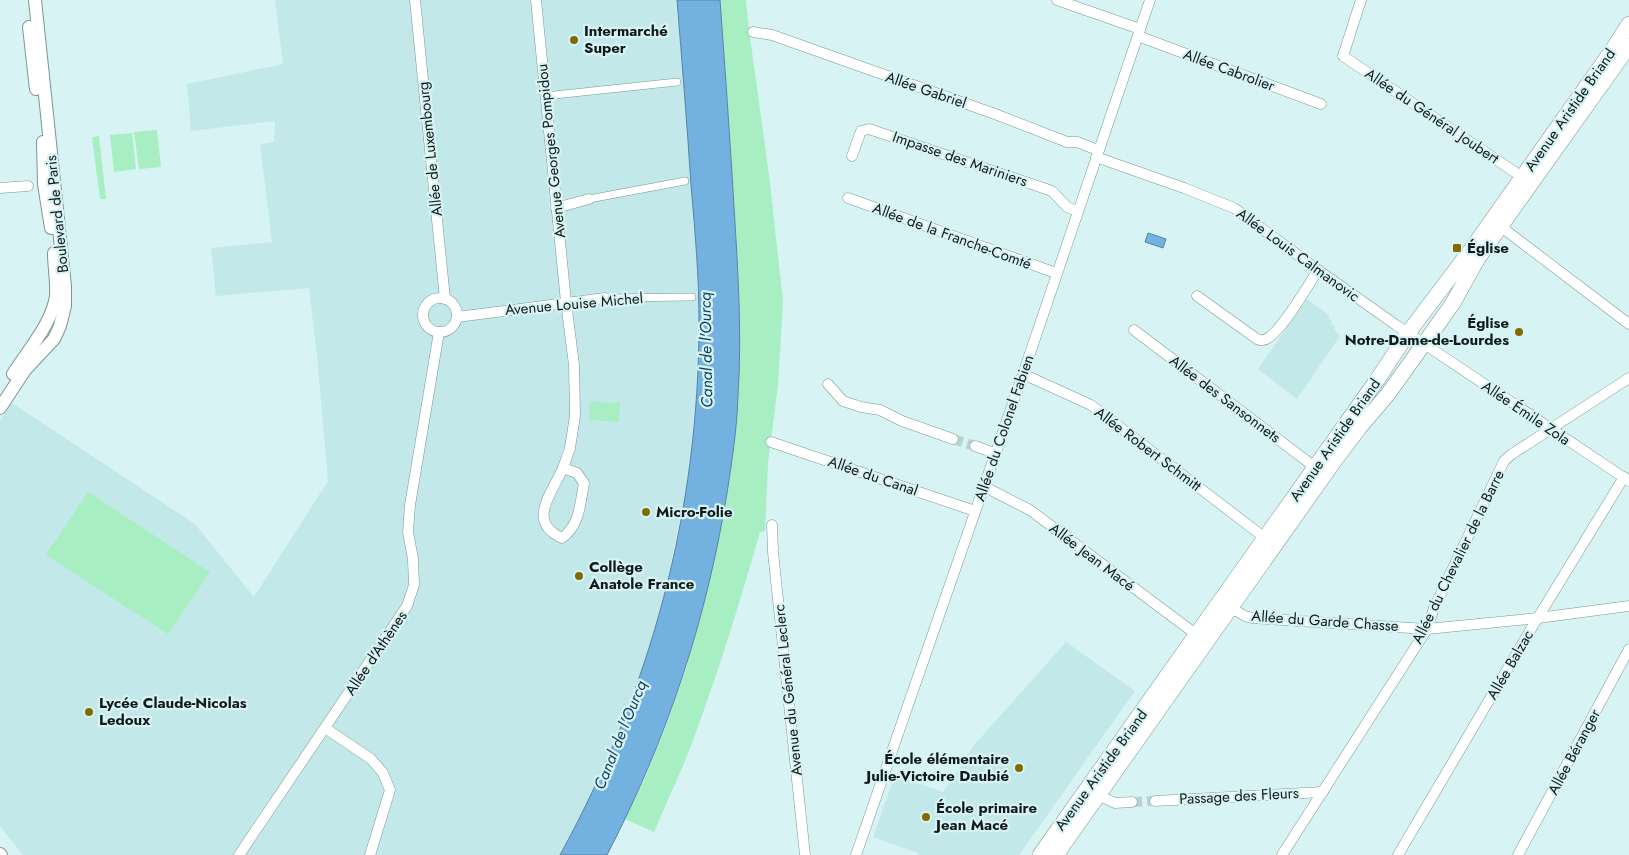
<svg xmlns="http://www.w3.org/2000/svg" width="1629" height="855" viewBox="0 0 1629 855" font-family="Jost,sans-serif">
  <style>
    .built { fill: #c3e8ea }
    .green { fill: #a7eec2 }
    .water { fill: #73b1e1; stroke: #5584a6 }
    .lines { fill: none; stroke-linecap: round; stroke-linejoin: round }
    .minor-tunnel { stroke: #bad2d3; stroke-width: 10; stroke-dasharray: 10 5; stroke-linecap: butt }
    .pedestrian-casing { stroke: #7c9597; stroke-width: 8 }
    .minor-casing { stroke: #7c9597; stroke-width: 11 }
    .tertiary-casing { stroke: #7c9597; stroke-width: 14 }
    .primary-casing { stroke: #7c9597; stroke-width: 16 }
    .pedestrian { stroke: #fff; stroke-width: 7 }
    .minor { stroke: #fff; stroke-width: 10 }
    .tertiary { stroke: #fff; stroke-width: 12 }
    .primary { stroke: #fff; stroke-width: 15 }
    .poi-dot { fill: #836a03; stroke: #d8f3f4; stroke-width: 2 }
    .labels { text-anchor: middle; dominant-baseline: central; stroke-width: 4.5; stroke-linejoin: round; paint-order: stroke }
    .poi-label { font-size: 15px; font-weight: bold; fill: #101a1b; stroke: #d8f3f4; text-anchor: start }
    .street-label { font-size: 15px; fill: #101a1b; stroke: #d8f3f4 }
    .water-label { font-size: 16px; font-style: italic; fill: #0d3d5d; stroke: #d8f3f4 }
  </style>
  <rect width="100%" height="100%" fill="#d8f3f4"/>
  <g class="built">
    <polygon points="275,0 677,0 695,229 699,321 696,409 686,491 662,605 648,655 611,753 592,795 560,855 23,855 0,826 0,421 12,403 195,524 254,597 328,481 317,356 309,288 216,296 211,248 272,242 260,144 274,142 275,121 191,131 187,84 283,64"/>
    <polygon points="1307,299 1329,315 1328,318 1332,321 1331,324 1335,327 1334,329 1340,336 1297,399 1258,369"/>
    <polygon points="1066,642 1135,691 1019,855 918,855 918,853 873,837 895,775 943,792 975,744"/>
  </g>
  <g class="green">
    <path d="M720,0H746L749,30L769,175L783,301L778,385L768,463L765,531L760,532C738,609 714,687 685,761C675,785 664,808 654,832L625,819L644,780L667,723L687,666L730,469L738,397L740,333L738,266Z"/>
    <polygon points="157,130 161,167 139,169 134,132"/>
    <polygon points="132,133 136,169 114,172 110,135"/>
    <polygon points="99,136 106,199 100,199 92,137"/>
    <polygon points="590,402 620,403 619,422 589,420"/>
    <polygon points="88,492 210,572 168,634 46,555"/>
  </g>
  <g class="water">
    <path d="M677,0H720C725,69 730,138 734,207C738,270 742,333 738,396C737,428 732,461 727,493C706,622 667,739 607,855H560C651,689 699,512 699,322C699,277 695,230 691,185C687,123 682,62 677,0Z"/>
    <polygon points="1148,233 1166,239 1163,248 1145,242"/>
  </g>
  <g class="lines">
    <g class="minor-tunnel">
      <polyline points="953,439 975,446"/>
      <polyline points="1132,802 1155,801"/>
    </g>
    <g class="pedestrian-casing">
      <g id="pedestrian">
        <polyline points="545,96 677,82"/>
        <polyline points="589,199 685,181"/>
        <polyline points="605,298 692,297"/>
      </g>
    </g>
    <g class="minor-casing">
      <g id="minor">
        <polyline points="415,0 445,299"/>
        <path d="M536,0L566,302L574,365L575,416L570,448L563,468L577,473L584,483C580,504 580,525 562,538C526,522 552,493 563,468"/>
        <polyline points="1057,0 1140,29"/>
        <polyline points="1361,0 1343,56 1522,177"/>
        <polyline points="753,32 772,35 995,114 1067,142 1077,142 1098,150"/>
        <polyline points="1138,36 1321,104"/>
        <polyline points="852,156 861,131 869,129 1052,191 1067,207 1077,211"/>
        <polyline points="1096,157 1184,188 1234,208 1318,270 1396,325 1629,481"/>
        <polyline points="0,188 28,186"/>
        <polyline points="848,198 1056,273"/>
        <polyline points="556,208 589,199"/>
        <polyline points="1500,226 1629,324"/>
        <path d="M1197,296L1257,339C1261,341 1264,341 1268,338C1282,330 1308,286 1318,270"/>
        <circle cx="440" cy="315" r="17"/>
        <polyline points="457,317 605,298"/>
        <polyline points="1134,330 1316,468"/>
        <polyline points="1023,374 1091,405 1265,538"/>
        <polyline points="828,384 843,401 861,407 880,410 902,421 953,439"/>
        <polyline points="771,442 975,511"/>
        <polyline points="975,446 994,453"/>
        <polyline points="983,486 1030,510 1197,635"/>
        <polyline points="772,525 773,552 805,855"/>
        <polyline points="1231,608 1245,616 1252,618 1427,629 1538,618 1629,606"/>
        <polyline points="325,728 371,759 383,773 390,790 370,855"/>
        <polyline points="1098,795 1115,803 1132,802"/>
        <polyline points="1155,801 1323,792"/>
        <polyline points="239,855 407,606 414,585 413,559 408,532 410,505 439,332"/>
        <polyline points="856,855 1023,374 1150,0"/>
        <polyline points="1282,855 1427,629 1434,608 1504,461 1512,454 1629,378"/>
        <polyline points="1398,855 1531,629 1624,477"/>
        <polyline points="1518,855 1629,649"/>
      </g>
    </g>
    <g class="tertiary-casing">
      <g id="tertiary">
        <polyline points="29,27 36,89"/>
        <polyline points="43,142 44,184 51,228"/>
        <path d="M13,374C28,350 52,324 56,296C57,282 54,267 54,253"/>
        <polyline points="0,408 25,370 54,339 60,326 65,306 65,286 35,0"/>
        <polyline points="0,854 1,855"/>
      </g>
    </g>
    <g class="primary-casing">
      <g id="primary">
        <polyline points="1040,855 1377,380 1408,333 1470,251 1613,49 1629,24"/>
        <polyline points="1056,855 1335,460 1360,427 1388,394 1436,327 1453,303 1478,258 1629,46"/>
      </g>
    </g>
    <use href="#pedestrian" class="pedestrian"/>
    <use href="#minor" class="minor"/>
    <use href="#tertiary" class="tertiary"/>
    <use href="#primary" class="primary"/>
  </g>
  <g class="poi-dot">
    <circle cx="574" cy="40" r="5"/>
    <rect x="1452" y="243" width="10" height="10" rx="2.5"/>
    <circle cx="1519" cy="332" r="5"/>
    <circle cx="646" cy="512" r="5"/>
    <circle cx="579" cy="576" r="5"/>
    <circle cx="89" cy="712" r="5"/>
    <circle cx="1019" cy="768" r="5"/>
    <circle cx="926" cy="817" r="5"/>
  </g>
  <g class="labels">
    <g class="poi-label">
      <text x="584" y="31">Intermarché<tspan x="584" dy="17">Super</tspan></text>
      <text x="1467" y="248">Église</text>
      <text x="1509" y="323" text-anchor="end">Église<tspan x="1509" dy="17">Notre-Dame-de-Lourdes</tspan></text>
      <text x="656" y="512">Micro-Folie</text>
      <text x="589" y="567">Collège<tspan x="589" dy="17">Anatole France</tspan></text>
      <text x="99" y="703">Lycée Claude-Nicolas<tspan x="99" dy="17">Ledoux</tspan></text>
      <text x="1009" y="759" text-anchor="end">École élémentaire<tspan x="1009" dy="17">Julie-Victoire Daubié</tspan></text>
      <text x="936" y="808">École primaire<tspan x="936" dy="17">Jean Macé</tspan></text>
    </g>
    <g class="street-label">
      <text transform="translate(1229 70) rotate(20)">Allée Cabrolier</text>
      <text transform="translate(926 90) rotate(19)">Allée Gabriel</text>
      <text transform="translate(1570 110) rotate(-55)">Avenue Aristide Briand</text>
      <text transform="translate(1432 116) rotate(34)">Allée du Général Joubert</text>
      <text transform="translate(430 149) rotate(-96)">Allée de Luxembourg</text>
      <text transform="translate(551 151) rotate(-96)">Avenue Georges Pompidou</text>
      <text transform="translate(960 159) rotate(19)">Impasse des Mariniers</text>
      <text transform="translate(57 214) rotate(-96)">Boulevard de Paris</text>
      <text transform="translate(952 236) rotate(20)">Allée de la Franche-Comté</text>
      <text transform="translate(1298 255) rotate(36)">Allée Louis Calmanovic</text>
      <text transform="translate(574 304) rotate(-5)">Avenue Louise Michel</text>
      <text transform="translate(1225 399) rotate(37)">Allée des Sansonnets</text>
      <text transform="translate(1526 413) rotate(34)">Allée Émile Zola</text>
      <text transform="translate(1004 428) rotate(-71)">Allée du Colonel Fabien</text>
      <text transform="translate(1335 440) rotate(-55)">Avenue Aristide Briand</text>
      <text transform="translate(1148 449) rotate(37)">Allée Robert Schmitt</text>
      <text transform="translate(873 476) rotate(19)">Allée du Canal</text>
      <text transform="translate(1092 557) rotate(37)">Allée Jean Macé</text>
      <text transform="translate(1458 557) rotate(-64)">Allée du Chevalier de la Barre</text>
      <text transform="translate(1325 621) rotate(4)">Allée du Garde Chasse</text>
      <text transform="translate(376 653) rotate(-56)">Allée d'Athènes</text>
      <text transform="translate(1510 665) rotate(-60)">Allée Balzac</text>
      <text transform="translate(788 690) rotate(-96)">Avenue du Général Leclerc</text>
      <text transform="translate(1574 752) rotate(-62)">Allée Béranger</text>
      <text transform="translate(1101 770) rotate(-54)">Avenue Aristide Briand</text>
      <text transform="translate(1239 796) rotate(-3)">Passage des Fleurs</text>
    </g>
    <g class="water-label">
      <text transform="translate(706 350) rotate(-91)">Canal de l'Ourcq</text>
      <text transform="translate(620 735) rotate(-68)">Canal de l'Ourcq</text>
    </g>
  </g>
</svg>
